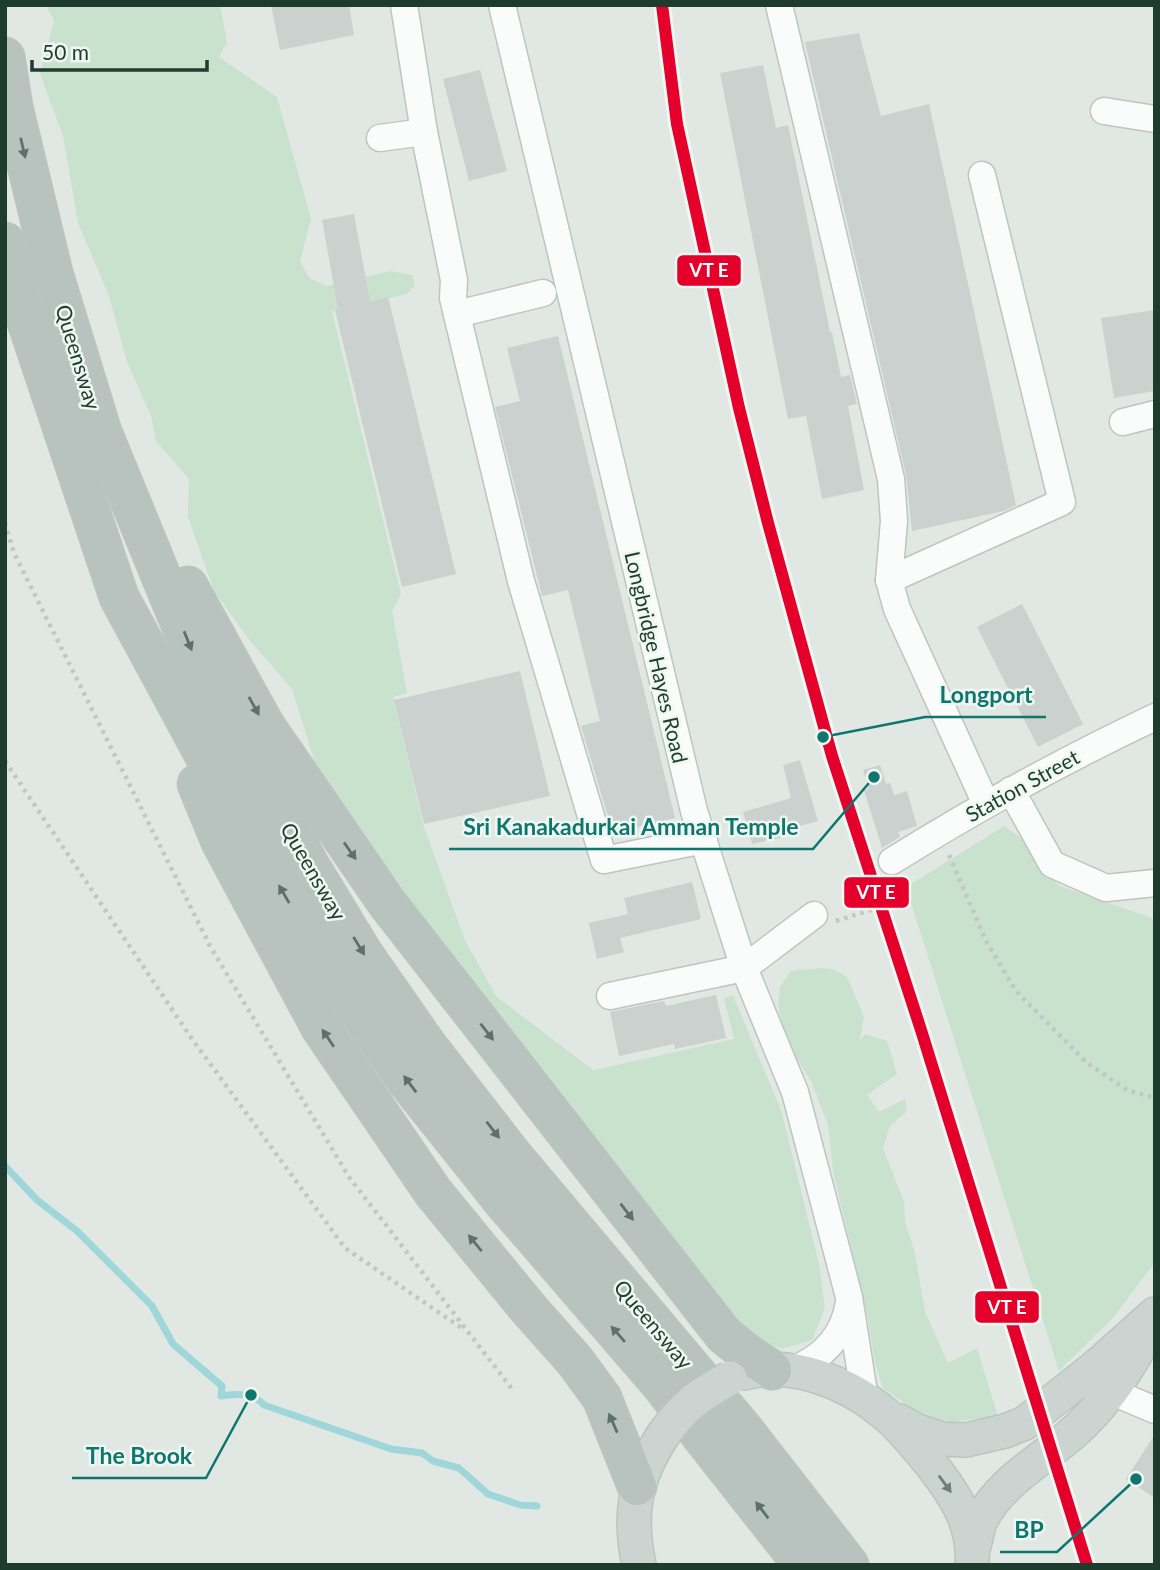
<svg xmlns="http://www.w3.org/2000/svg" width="1160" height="1570" viewBox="0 0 1160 1570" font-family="Lato,sans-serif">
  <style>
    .green { fill: #c9e2ce }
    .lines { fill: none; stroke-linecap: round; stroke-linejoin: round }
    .stream { stroke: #9ed6d9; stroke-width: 7 }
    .building { fill: #cbd1ce }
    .minor-casing { stroke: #bec5c1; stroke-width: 29 }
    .major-casing { stroke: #bbc5c0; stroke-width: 36 }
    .highway-casing { stroke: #bbc5c0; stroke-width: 41 }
    .path { stroke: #bfc8c4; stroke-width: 4.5; stroke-dasharray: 3.5 5; stroke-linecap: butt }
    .minor { stroke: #fafcfb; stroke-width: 26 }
    .major { stroke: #ccd4d1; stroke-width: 33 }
    .highway { stroke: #b8c2bf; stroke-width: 38 }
    .major-bridge-casing { stroke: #bbc5c0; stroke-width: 36; stroke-linecap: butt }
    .major-bridge { stroke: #ccd4d1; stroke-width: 33 }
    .rail-1-casing { stroke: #eef7f2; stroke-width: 18 }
    .rail-1 { stroke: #e4002b; stroke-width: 12 }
    .oneway { fill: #5c7169 }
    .oneway2 { fill: #6c8078 }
    .labels { text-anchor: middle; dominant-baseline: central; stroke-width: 5; stroke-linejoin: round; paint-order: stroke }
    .street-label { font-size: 21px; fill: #1e3b30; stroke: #eef7f2 }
    .leader { fill: none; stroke: #0f766e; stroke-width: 2.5 }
    .callout-dot { fill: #0f766e; stroke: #eef7f2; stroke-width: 2.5 }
    .callout-label { font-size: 23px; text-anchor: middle; font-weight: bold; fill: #0f766e; stroke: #eef7f2; stroke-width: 5; stroke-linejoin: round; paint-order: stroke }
    .line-badge { stroke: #eef7f2; stroke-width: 2.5 }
    .badge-label { font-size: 19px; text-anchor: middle; font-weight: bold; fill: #fff }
  </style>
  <rect width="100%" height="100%" fill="#e1e8e4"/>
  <g class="green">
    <polygon points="46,5 220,5 227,42 219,57 277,97 311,219 300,261 309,278 327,286 390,271 412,275 415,286 407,294 332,311 401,594 392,611 407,693 393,697 423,824 465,940 496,996 593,1070 734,1039 724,998 733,995 782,1113 819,1264 825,1308 812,1340 782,1349 735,1332 469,986 390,871 318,773 292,689 250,641 214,591 188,517 189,479 156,441 151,416 127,362 109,296 78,223 63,136 40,74 54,20"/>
    <polygon points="1004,826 1033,846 1041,870 1060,886 1155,919 1155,1262 1113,1318 1059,1371 906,887"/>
    <polygon points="819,968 833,969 847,977 864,1017 860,1040 865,1034 887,1041 897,1074 867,1095 879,1112 905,1099 907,1111 890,1126 883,1148 904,1202 905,1221 915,1253 925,1312 948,1363 977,1348 998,1416 952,1422 917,1413 883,1388 875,1363 868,1319 833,1171 828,1125 811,1081 788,1045 778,1007 780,987 791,971"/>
  </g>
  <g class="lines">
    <path class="stream" d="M5,1166L37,1200L77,1231L152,1306L173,1344L222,1386L221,1396C237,1394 252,1392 264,1405L391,1449L422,1453L433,1461L459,1468L488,1494L520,1505L537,1506"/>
  </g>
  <g class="building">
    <polygon points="271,5 349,5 354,35 280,50"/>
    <polygon points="859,33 881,116 929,104 1016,505 1004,511 912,531 906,475 805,42"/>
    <polygon points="763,65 776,128 788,125 830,332 832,332 841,377 850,375 857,404 848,406 864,490 822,499 806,416 788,419 720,73"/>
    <polygon points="480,70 507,171 469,181 443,79"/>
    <polygon points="354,214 370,302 388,297 456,574 402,587 335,310 338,309 322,220"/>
    <polygon points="1155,310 1155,391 1114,398 1101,318"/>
    <polygon points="558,336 675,818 613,833 581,726 600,721 568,590 542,596 495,407 520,401 507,348"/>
    <polygon points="1022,604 1083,724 1038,747 977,627"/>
    <polygon points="520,671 550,796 424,824 394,700"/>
    <polygon points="800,760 818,821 797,827 799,834 752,844 743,812 791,798 783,765"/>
    <polygon points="880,765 886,784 890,783 894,795 907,791 917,826 898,832 900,837 882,848 864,790 869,789 863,770"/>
    <polygon points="692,882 701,919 620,938 624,952 597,959 589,923 628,914 624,898"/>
    <polygon points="716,995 726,1038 675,1049 674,1044 619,1056 610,1012 664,1001 666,1006"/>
    <polygon points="1155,1434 1155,1498 1126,1479"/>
  </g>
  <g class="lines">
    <g class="minor-casing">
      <g id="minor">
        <polyline points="404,5 424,132"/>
        <polyline points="502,5 694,811 744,968 795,1092 849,1297 865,1400"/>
        <polyline points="779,5 891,479 894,521 889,580 897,609 986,804"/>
        <polyline points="1104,111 1155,119"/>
        <polyline points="380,138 424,132 454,280 453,298 521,581 604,860 704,840"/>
        <polyline points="457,314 543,293"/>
        <polyline points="1123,422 1155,414"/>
        <polyline points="889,580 1062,502 982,175"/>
        <polyline points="1011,790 1052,864 1106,888 1155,883"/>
        <path d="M892,861C977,808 1064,760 1155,717"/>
        <polyline points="610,996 744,968 814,915"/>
        <path d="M792,1370C823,1358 844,1336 849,1302"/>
        <polyline points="1110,1391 1155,1410"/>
      </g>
    </g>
    <g class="major-casing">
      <g id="major">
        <path d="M745,1373C792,1360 848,1383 884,1413C901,1427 917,1447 931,1464C955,1495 975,1524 972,1565"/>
        <polyline points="899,1421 917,1431 942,1439 966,1440 1005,1431 1025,1423 1098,1365 1155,1314"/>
        <path d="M973,1549C976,1540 977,1530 980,1522C999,1482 1042,1460 1074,1432C1103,1406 1127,1371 1145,1337"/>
        <path d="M639,1565C628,1513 635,1479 663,1435"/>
      </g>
    </g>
    <g class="highway-casing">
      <g id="highway">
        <polyline points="5,57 13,107 53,273 102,432 195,659 311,868 362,952 426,1044 513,1156 743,1429 849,1565"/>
        <polyline points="5,242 25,316 119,597 226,795 325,963 407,1081 502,1200 659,1382 803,1565"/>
        <polyline points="188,586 264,724 387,903 724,1335 749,1355 772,1370"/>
        <polyline points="197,784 221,842 321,1028 433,1192 528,1308 575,1361 602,1398 637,1486"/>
      </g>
    </g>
    <g class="path">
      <polyline points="5,523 14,553 210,946 349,1177 512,1389"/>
      <polyline points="5,761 192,1039 345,1248 463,1329"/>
      <polyline points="949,855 986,941 1016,991 1086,1062 1127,1090 1155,1098"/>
      <polyline points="836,921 900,901 895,883"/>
    </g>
    <use href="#minor" class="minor"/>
    <use href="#major" class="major"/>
    <use href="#highway" class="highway"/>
    <g class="major-bridge-casing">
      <path id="major-bridge" d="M663,1435C685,1404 698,1396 730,1378"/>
    </g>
    <use href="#major-bridge" class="major-bridge"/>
    <g class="rail-1-casing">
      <polyline id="rail-1" points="662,5 677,124 739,408 768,523 832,756 921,1030 1087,1565"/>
    </g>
    <use href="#rail-1" class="rail-1"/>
  </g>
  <defs><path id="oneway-solid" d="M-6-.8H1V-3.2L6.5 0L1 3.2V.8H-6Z" transform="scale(1.75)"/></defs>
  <g class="oneway">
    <use href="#oneway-solid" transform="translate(23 148) rotate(77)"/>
    <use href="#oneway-solid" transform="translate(188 641) rotate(68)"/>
    <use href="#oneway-solid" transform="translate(254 706) rotate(61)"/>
    <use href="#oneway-solid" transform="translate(350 851) rotate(55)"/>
    <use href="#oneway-solid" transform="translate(284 894) rotate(-120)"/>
    <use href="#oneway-solid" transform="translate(359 946) rotate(58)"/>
    <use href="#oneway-solid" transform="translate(487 1032) rotate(52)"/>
    <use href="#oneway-solid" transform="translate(328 1038) rotate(-124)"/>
    <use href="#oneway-solid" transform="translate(410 1084) rotate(-127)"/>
    <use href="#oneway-solid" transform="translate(493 1130) rotate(52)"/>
    <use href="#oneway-solid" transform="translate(627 1212) rotate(52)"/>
    <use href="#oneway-solid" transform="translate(475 1243) rotate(-129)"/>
    <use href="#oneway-solid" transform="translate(618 1334) rotate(-131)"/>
    <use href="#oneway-solid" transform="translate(613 1423) rotate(-114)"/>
    <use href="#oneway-solid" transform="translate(762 1510) rotate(-127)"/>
  </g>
  <use class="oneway2" href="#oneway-solid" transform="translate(945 1484) rotate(54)"/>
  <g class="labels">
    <g class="street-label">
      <text transform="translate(79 357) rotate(73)">Queensway</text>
      <text transform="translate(657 657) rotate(77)">Longbridge Hayes Road</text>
      <text transform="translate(1022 785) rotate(-29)">Station Street</text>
      <text transform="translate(314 871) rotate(60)">Queensway</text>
      <text transform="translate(654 1324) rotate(50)">Queensway</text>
    </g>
  </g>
  <path class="leader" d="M823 737L925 717H1046M874 777L813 849H449M251 1395L206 1478H72M1136 1479L1057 1552H1000"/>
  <g class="callout-dot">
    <circle cx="823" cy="737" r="7"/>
    <circle cx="874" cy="777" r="7"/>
    <circle cx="251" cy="1395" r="7"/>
    <circle cx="1136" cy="1479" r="7"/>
  </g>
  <g class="callout-label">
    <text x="986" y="703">Longport</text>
    <text x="631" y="835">Sri Kanakadurkai Amman Temple</text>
    <text x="139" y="1464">The Brook</text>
    <text x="1029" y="1538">BP</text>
  </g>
  <g class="line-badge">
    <rect x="676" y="254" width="66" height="33" rx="7" fill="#e4002b"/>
    <rect x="843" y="876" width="67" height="33" rx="7" fill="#e4002b"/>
    <rect x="974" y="1290" width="66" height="34" rx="7" fill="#e4002b"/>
  </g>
  <g class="badge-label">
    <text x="709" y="277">VT E</text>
    <text x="876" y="899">VT E</text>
    <text x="1007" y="1314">VT E</text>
  </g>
  <rect width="1160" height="1570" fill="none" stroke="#1e3b30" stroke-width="14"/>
  <path d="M32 60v10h175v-10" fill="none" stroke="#1e3b30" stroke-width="3.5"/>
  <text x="42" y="60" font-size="21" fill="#1e3b30" stroke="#eef7f2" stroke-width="5" paint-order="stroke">50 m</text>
</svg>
